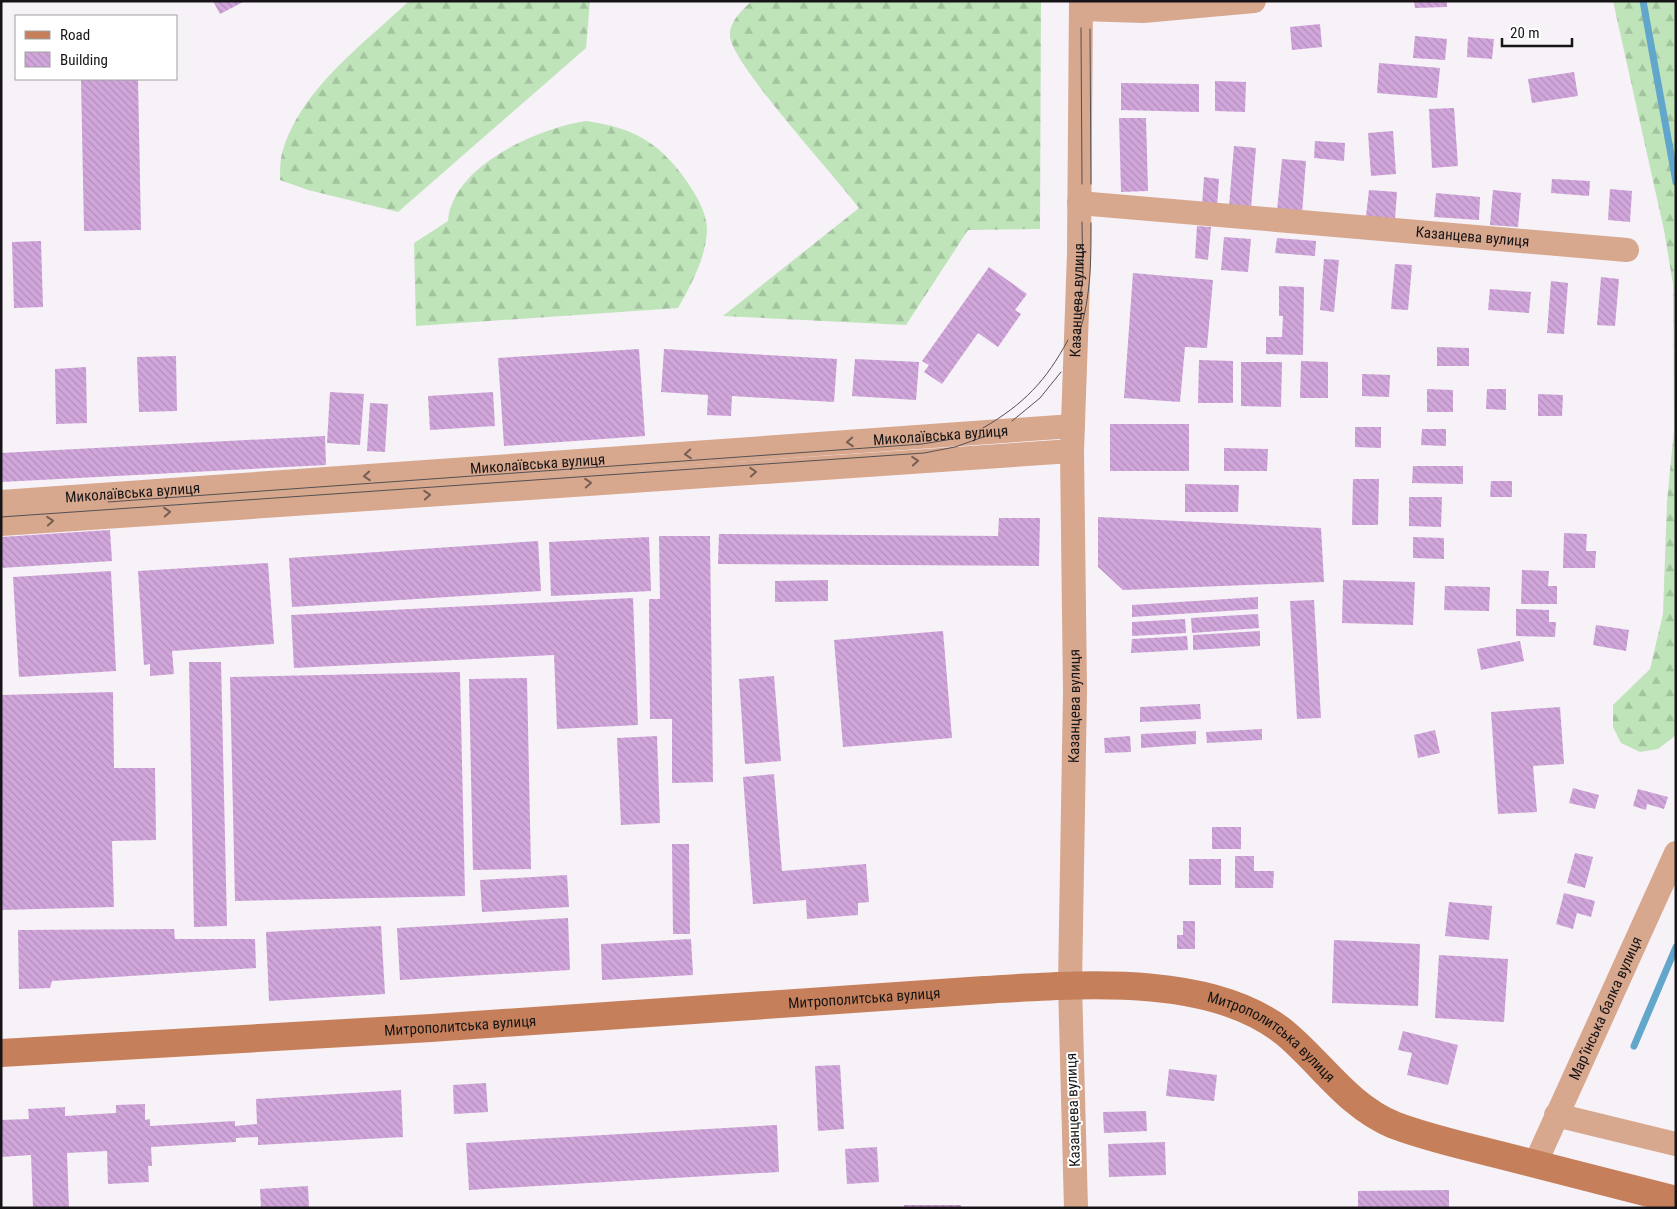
<svg xmlns="http://www.w3.org/2000/svg" width="1677" height="1209" viewBox="0 0 1677 1209" font-family="'Roboto Condensed',sans-serif">
  <style>
    .forest { fill: url(#forest-firs) }
    .lines { fill: none; stroke-linecap: round; stroke-linejoin: round }
    .stream { stroke: #62a6cb; stroke-width: 7 }
    .building { fill: url(#building-back-hatch) }
    .street { stroke: #d7a78e; stroke-width: 24 }
    .secondary { stroke: #c5805b; stroke-width: 28 }
    .tram { stroke: #545154; stroke-width: 1 }
    .oneway { stroke: #765e52 }
    .labels { text-anchor: middle; dominant-baseline: central; stroke-width: 4; stroke-linejoin: round; paint-order: stroke }
    .street-label { font-size: 15px; fill: #161416; stroke: #fff }
  </style>
  <defs>
    <pattern id="forest-firs" width="22" height="20" patternUnits="userSpaceOnUse" patternTransform="scale(1.25)"><rect width="22" height="20" fill="#bfe4ba"/><path d="M5 1l3.5 6h-7zM16 11l3.5 6h-7z" fill="#a3c39f"/></pattern>
    <pattern id="building-back-hatch" width="6" height="6" patternUnits="userSpaceOnUse" patternTransform="scale(1.25)"><rect width="6" height="6" fill="#d1a6db"/><path d="M-1 5l2 2M0 0l6 6M5-1l2 2" fill="none" stroke="#b38ebb"/></pattern>
  </defs>
  <rect width="100%" height="100%" fill="#f7f1f8"/>
  <g class="forest">
    <path d="M409,1H590L586,48L398,212L308,190L280,180C280,171 280,161 282,153C300,89 363,45 409,1Z"/>
    <path d="M752,1H1041L1040,229L968,230L906,325L723,316L859,208C836,177 731,63 730,36C729,22 743,9 752,1Z"/>
    <polygon points="1613,1 1676,1 1676,735 1658,749 1640,752 1621,743 1613,727 1613,705 1650,669 1663,614 1667,502 1674,430 1673,284 1664,230"/>
    <path d="M586,121C608,124 632,130 650,143C672,157 708,203 707,230C706,258 691,285 678,308L416,326L414,243L448,221C452,166 538,128 586,121Z"/>
  </g>
  <g class="lines">
    <g class="stream">
      <polyline points="1643,1 1676,182"/>
      <polyline points="1634,1046 1676,947"/>
    </g>
  </g>
  <g class="building">
    <polygon points="213,1 245,1 220,14"/>
    <polygon points="1414,1 1447,1 1447,7 1415,8"/>
    <polygon points="1320,24 1322,47 1292,50 1290,27"/>
    <polygon points="1415,36 1447,39 1445,60 1413,58"/>
    <polygon points="1468,37 1494,39 1492,59 1467,57"/>
    <polygon points="1379,63 1440,68 1437,98 1377,93"/>
    <polygon points="1574,72 1578,96 1532,103 1528,79"/>
    <polygon points="81,79 138,79 141,230 84,231"/>
    <polygon points="1215,81 1246,82 1245,112 1215,111"/>
    <polygon points="1121,83 1199,84 1199,112 1121,110"/>
    <polygon points="1454,108 1458,166 1432,168 1429,109"/>
    <polygon points="1119,118 1146,118 1148,191 1121,192"/>
    <polygon points="1393,131 1396,174 1371,176 1368,133"/>
    <polygon points="1315,141 1345,143 1344,161 1314,158"/>
    <polygon points="1234,146 1256,148 1251,208 1229,206"/>
    <polygon points="1282,159 1306,161 1302,214 1277,211"/>
    <polygon points="1204,177 1219,179 1217,208 1202,206"/>
    <polygon points="1552,179 1590,181 1589,196 1551,193"/>
    <polygon points="1610,189 1632,191 1630,222 1608,220"/>
    <polygon points="1369,190 1397,192 1395,219 1366,216"/>
    <polygon points="1493,190 1521,193 1518,227 1490,225"/>
    <polygon points="1436,193 1480,197 1479,220 1434,217"/>
    <polygon points="1197,226 1211,227 1208,260 1195,258"/>
    <polygon points="1224,237 1251,239 1248,272 1221,270"/>
    <polygon points="1277,238 1316,241 1315,256 1275,253"/>
    <polygon points="41,241 43,307 14,308 12,242"/>
    <polygon points="1324,259 1339,260 1334,312 1320,310"/>
    <polygon points="1395,264 1412,265 1408,310 1391,309"/>
    <polygon points="989,267 1027,294 1015,310 1021,314 998,347 978,333 942,384 924,372 929,365 922,361"/>
    <polygon points="1133,273 1213,280 1207,348 1185,347 1180,402 1124,398"/>
    <polygon points="1601,277 1619,279 1615,326 1597,325"/>
    <polygon points="1551,281 1568,283 1564,334 1547,333"/>
    <polygon points="1279,286 1304,287 1303,355 1266,354 1266,337 1282,337 1283,316 1279,316"/>
    <polygon points="1490,289 1531,292 1529,313 1488,310"/>
    <polygon points="1437,347 1469,348 1469,366 1437,366"/>
    <polygon points="639,349 645,436 504,446 498,358"/>
    <polygon points="664,349 837,359 834,402 732,396 731,416 707,415 708,395 661,392"/>
    <polygon points="176,356 177,411 139,412 137,357"/>
    <polygon points="855,359 919,362 916,400 852,396"/>
    <polygon points="1199,360 1233,361 1233,403 1198,403"/>
    <polygon points="1301,361 1328,362 1328,398 1300,398"/>
    <polygon points="1241,362 1282,362 1281,407 1241,406"/>
    <polygon points="86,367 87,423 56,424 55,369"/>
    <polygon points="1362,374 1390,375 1389,397 1362,396"/>
    <polygon points="1427,389 1453,390 1453,412 1427,412"/>
    <polygon points="1487,389 1506,389 1506,410 1486,409"/>
    <polygon points="330,392 364,394 360,445 327,443"/>
    <polygon points="493,392 495,426 430,430 428,396"/>
    <polygon points="1538,394 1563,395 1562,416 1538,416"/>
    <polygon points="370,403 388,404 385,452 367,451"/>
    <rect x="1110" y="424" width="79" height="47"/>
    <polygon points="1355,427 1381,427 1381,448 1355,447"/>
    <polygon points="1422,429 1446,429 1446,446 1421,445"/>
    <polygon points="325,436 326,465 1,482 1,453"/>
    <polygon points="1224,448 1268,449 1267,471 1224,471"/>
    <polygon points="1413,466 1463,466 1463,484 1412,483"/>
    <polygon points="1353,479 1379,479 1378,525 1352,525"/>
    <polygon points="1491,481 1512,481 1512,497 1490,497"/>
    <polygon points="1185,484 1239,485 1238,512 1185,512"/>
    <polygon points="1409,497 1442,497 1441,527 1409,526"/>
    <polygon points="1098,517 1321,528 1324,582 1123,590 1098,567"/>
    <polygon points="999,518 1040,518 1039,566 718,564 719,534 998,536"/>
    <polygon points="110,530 112,561 1,568 1,537"/>
    <polygon points="1564,533 1587,534 1586,551 1596,551 1595,568 1563,568"/>
    <polygon points="659,536 710,536 713,782 672,783 672,719 650,719 649,599 660,599"/>
    <polygon points="649,537 651,591 551,596 549,542"/>
    <polygon points="1413,537 1444,538 1444,559 1413,558"/>
    <polygon points="538,541 541,591 292,607 289,558"/>
    <polygon points="268,563 274,644 172,651 174,674 150,676 150,664 144,665 138,571"/>
    <polygon points="1522,570 1549,571 1548,586 1557,586 1557,604 1521,604"/>
    <polygon points="111,571 116,671 19,677 13,577"/>
    <polygon points="828,580 828,601 775,602 775,581"/>
    <polygon points="1343,580 1415,582 1413,625 1342,623"/>
    <polygon points="1445,586 1490,587 1489,611 1444,610"/>
    <polygon points="1258,597 1258,609 1132,617 1132,605"/>
    <polygon points="633,598 638,725 557,729 554,655 294,668 291,615"/>
    <polygon points="1314,600 1321,718 1297,719 1290,601"/>
    <polygon points="1516,609 1549,610 1549,622 1556,622 1555,637 1516,636"/>
    <polygon points="1258,614 1259,628 1192,633 1191,618"/>
    <polygon points="1185,619 1186,633 1132,636 1132,622"/>
    <polygon points="1596,625 1629,630 1626,651 1593,645"/>
    <polygon points="943,631 952,738 843,747 834,640"/>
    <polygon points="1260,631 1260,646 1193,650 1193,635"/>
    <polygon points="1187,636 1188,650 1131,653 1132,639"/>
    <polygon points="1520,641 1524,661 1481,670 1477,649"/>
    <polygon points="189,662 221,662 227,926 194,927"/>
    <polygon points="460,672 465,896 235,901 230,677"/>
    <polygon points="774,676 781,761 745,764 739,679"/>
    <polygon points="527,678 531,869 473,870 469,679"/>
    <polygon points="113,692 114,768 155,768 156,840 112,841 114,907 1,910 1,695"/>
    <polygon points="1200,704 1201,719 1140,722 1140,707"/>
    <polygon points="1560,707 1564,764 1533,766 1537,812 1498,814 1491,712"/>
    <polygon points="1262,729 1262,740 1207,743 1206,732"/>
    <polygon points="1435,730 1440,753 1418,758 1414,735"/>
    <polygon points="1196,731 1196,744 1141,748 1141,734"/>
    <polygon points="657,736 660,823 621,825 617,738"/>
    <polygon points="1130,736 1131,752 1105,753 1104,738"/>
    <polygon points="774,774 782,871 866,864 869,902 858,903 858,915 807,919 806,900 753,904 743,777"/>
    <polygon points="1573,788 1599,795 1595,809 1569,803"/>
    <polygon points="1638,789 1668,797 1664,809 1647,804 1646,810 1633,806"/>
    <rect x="1212" y="827" width="29" height="22"/>
    <polygon points="672,844 689,844 690,934 673,934"/>
    <polygon points="1575,853 1593,857 1585,888 1567,883"/>
    <polygon points="1235,856 1254,856 1254,871 1274,871 1273,888 1235,888"/>
    <rect x="1189" y="859" width="32" height="26"/>
    <polygon points="567,875 569,907 482,912 480,880"/>
    <polygon points="1564,893 1595,901 1591,917 1577,913 1573,929 1556,924"/>
    <polygon points="1449,902 1492,906 1489,940 1445,936"/>
    <polygon points="568,918 570,970 400,980 397,928"/>
    <polygon points="1183,921 1195,921 1195,949 1177,949 1177,935 1183,935"/>
    <polygon points="381,926 385,994 269,1001 266,932"/>
    <polygon points="174,929 175,939 255,939 256,968 52,981 50,988 19,989 18,930"/>
    <polygon points="691,939 693,975 602,980 601,944"/>
    <polygon points="1334,940 1420,944 1418,1006 1332,1003"/>
    <polygon points="1439,955 1508,959 1504,1022 1435,1018"/>
    <polygon points="1403,1031 1458,1045 1448,1085 1407,1075 1412,1053 1398,1050"/>
    <polygon points="840,1065 844,1129 818,1131 815,1066"/>
    <polygon points="1169,1069 1217,1075 1214,1101 1166,1096"/>
    <polygon points="486,1083 488,1112 454,1114 453,1085"/>
    <polygon points="401,1090 403,1137 258,1145 258,1137 236,1138 236,1142 151,1147 152,1166 148,1166 149,1182 108,1184 107,1151 67,1153 69,1208 33,1208 31,1155 1,1157 1,1120 29,1119 28,1109 65,1107 65,1116 116,1113 116,1105 145,1104 145,1120 150,1119 150,1126 235,1121 235,1126 257,1124 256,1099"/>
    <polygon points="1146,1111 1147,1131 1104,1133 1103,1112"/>
    <polygon points="777,1125 779,1172 469,1190 466,1143"/>
    <polygon points="1165,1142 1166,1175 1109,1177 1108,1144"/>
    <polygon points="877,1147 879,1182 847,1184 845,1149"/>
    <polygon points="308,1186 309,1208 261,1208 260,1189"/>
    <polygon points="1449,1190 1449,1208 1358,1208 1358,1191"/>
    <rect x="904" y="1205" width="57" height="3"/>
  </g>
  <g class="lines">
    <g class="street">
      <polyline points="1081,9 1143,11 1254,1"/>
      <path id="s1" d="M1079,203L1627,250"/>
      <path id="s2" d="M1,502L1073,426"/>
      <polyline points="1,524 1072,451"/>
      <polyline points="1556,1115 1676,1144"/>
      <path id="s3" d="M1535,1164L1676,853"/>
      <path id="s4" d="M1076,1208L1070,985L1075,691L1072,451L1079,253L1081,1"/>
    </g>
    <path class="secondary" id="s5" d="M1,1053L431,1028L984,990C1074,985 1210,972 1285,1033C1322,1064 1348,1106 1394,1125C1428,1138 1465,1146 1500,1155C1558,1170 1617,1185 1676,1200"/>
    <g class="tram">
      <polyline points="1081,28 1082,184"/>
      <polyline points="1090,29 1091,184"/>
      <polyline points="1077,313 1083,278 1082,222"/>
      <path d="M1076,343C1091,301 1091,267 1091,223"/>
      <polyline points="1012,421 1040,398 1061,372"/>
      <path d="M983,428C1024,404 1046,381 1068,340"/>
      <polyline points="108,502 922,444 953,439"/>
      <polyline points="1,517 924,453 955,447 986,436"/>
    </g>
  </g>
  <defs><path id="oneway-chevron" d="M-2-3.5L2.5 0L-2 3.5" fill="none" stroke-width="1.6" stroke-linecap="round" stroke-linejoin="round" transform="scale(1.25)"/></defs>
  <g class="oneway">
    <use href="#oneway-chevron" transform="translate(850 442) rotate(176)"/>
    <use href="#oneway-chevron" transform="translate(688 454) rotate(176)"/>
    <use href="#oneway-chevron" transform="translate(915 461) rotate(-4)"/>
    <use href="#oneway-chevron" transform="translate(753 472) rotate(-4)"/>
    <use href="#oneway-chevron" transform="translate(367 476) rotate(176)"/>
    <use href="#oneway-chevron" transform="translate(588 483) rotate(-4)"/>
    <use href="#oneway-chevron" transform="translate(427 495) rotate(-4)"/>
    <use href="#oneway-chevron" transform="translate(167 512) rotate(-4)"/>
    <use href="#oneway-chevron" transform="translate(50 521) rotate(-4)"/>
  </g>
  <g class="labels">
    <g class="street-label">
      <text stroke="none"><textPath href="#s1" startOffset="395">Казанцева вулиця</textPath></text>
      <text stroke="none"><textPath href="#s4" startOffset="908">Казанцева вулиця</textPath></text>
      <text stroke="none"><textPath href="#s2" startOffset="942">Миколаївська вулиця</textPath></text>
      <text stroke="none"><textPath href="#s2" startOffset="538">Миколаївська вулиця</textPath></text>
      <text stroke="none"><textPath href="#s2" startOffset="132">Миколаївська вулиця</textPath></text>
      <text stroke="none"><textPath href="#s4" startOffset="502">Казанцева вулиця</textPath></text>
      <text stroke="none"><textPath href="#s5" startOffset="865">Митрополитська вулиця</textPath></text>
      <text stroke="none"><textPath href="#s3" startOffset="171">Мар’їнська балка вулиця</textPath></text>
      <text stroke="none"><textPath href="#s5" startOffset="460">Митрополитська вулиця</textPath></text>
      <text stroke="none"><textPath href="#s5" startOffset="1286">Митрополитська вулиця</textPath></text>
      <text transform="translate(1073 1110) rotate(-92)">Казанцева вулиця</text>
    </g>
  </g>
  <rect width="1677" height="1209" fill="none" stroke="#161416" stroke-width="5"/>
  <rect x="15" y="15" width="162" height="65" fill="#ffffff" stroke="#a2a1a2"/>
  <rect x="25" y="31" width="25" height="8" fill="#c5805b" stroke="#a2a1a2"/>
  <text x="60" y="40" font-size="15" fill="#161416">Road</text>
  <rect x="25" y="52" width="25" height="15" fill="url(#building-back-hatch)" stroke="#a2a1a2"/>
  <text x="60" y="65" font-size="15" fill="#161416">Building</text>
  <path d="M1502 38v8h70v-8" fill="none" stroke="#161416" stroke-width="2.5"/>
  <text x="1510" y="38" font-size="15" fill="#161416" stroke="#ffffff" stroke-width="4" paint-order="stroke">20 m</text>
</svg>
